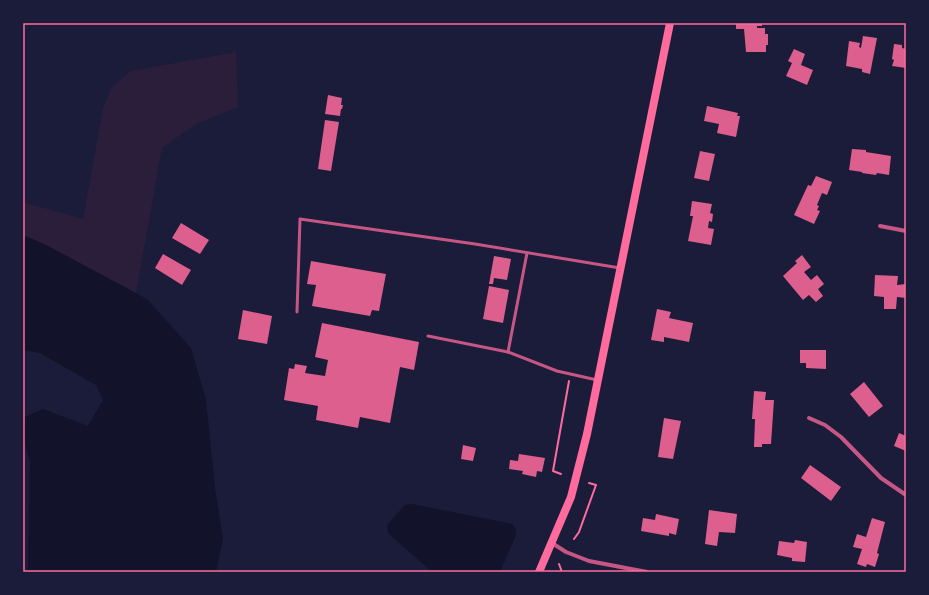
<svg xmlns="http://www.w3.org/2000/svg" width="929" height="595" viewBox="0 0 929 595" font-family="'Titillium Web',sans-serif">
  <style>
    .green { fill: #2a1e3b }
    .water { fill: #12122b }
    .building { fill: #dd5f8e }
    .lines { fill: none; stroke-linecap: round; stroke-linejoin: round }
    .path { stroke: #ff6b9d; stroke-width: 2 }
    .service { stroke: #c65784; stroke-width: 3 }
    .minor { stroke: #c65784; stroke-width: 4 }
    .secondary { stroke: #ff6b9d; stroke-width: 8 }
    .neatline { fill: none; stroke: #ff6b9d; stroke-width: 1.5 }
  </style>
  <rect width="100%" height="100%" fill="#1b1b3a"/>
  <polygon class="green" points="236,52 238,107 196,124 162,148 136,293 46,245 23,235 23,202 83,219 103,108 112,87 131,71"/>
  <g class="water">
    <polygon points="23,235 46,245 147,299 191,348 206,400 215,488 223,539 216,572 28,572 30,462 23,438 23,418 43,409 88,426 103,400 96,385 40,353 23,350"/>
    <polygon points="412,504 512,524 516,530 516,535 500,572 432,572 388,533 387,525 405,505"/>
  </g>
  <g class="building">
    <polygon points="736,23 762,23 762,26 757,26 757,28 765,28 765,34 768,34 768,45 766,45 766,52 746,52 744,29 736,29"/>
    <polygon points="863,36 877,38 870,74 862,72 862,69 846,66 849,41 860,43 859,47 861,48"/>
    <polygon points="894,44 902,45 902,48 906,49 906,68 892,66 894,60 892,59"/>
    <polygon points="794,49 805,54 801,65 813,70 807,85 786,76 792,63 788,61"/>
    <polygon points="328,95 342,98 341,105 343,105 342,109 341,109 340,116 325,114"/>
    <polygon points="707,106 738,113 737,116 740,116 736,137 717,133 719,124 704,121"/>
    <polygon points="325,120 339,122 331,171 318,169"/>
    <polygon points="852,149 866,150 866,152 891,156 889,175 877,173 876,175 862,173 862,172 849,170"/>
    <polygon points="700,151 715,154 709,181 694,178"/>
    <polygon points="816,176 832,182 827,195 822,193 817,205 819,206 817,210 820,211 814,224 794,215 808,185 811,186"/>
    <polygon points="692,201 712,204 710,213 713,214 712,222 709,221 708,228 714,229 711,245 688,241 693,216 690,216"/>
    <polygon points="181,223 209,240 200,254 172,238"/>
    <polygon points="163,254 191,270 182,285 155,268"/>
    <polygon points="802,255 811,267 804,272 811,280 817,275 824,284 818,289 823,296 816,302 809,295 803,300 783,276 797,263 795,261"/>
    <polygon points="494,256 511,259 507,280 494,278 493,284 489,284"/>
    <polygon points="311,261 386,274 379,311 372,310 370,316 312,306 316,285 307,284"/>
    <polygon points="875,275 898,276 897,285 906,284 906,298 897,297 896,309 884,309 884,297 874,296"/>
    <polygon points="489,286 509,290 503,323 483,319"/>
    <polygon points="657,309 671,312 669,318 693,323 689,342 664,337 664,342 651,340"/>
    <polygon points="243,310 272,316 267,344 238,339"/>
    <polygon points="322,323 419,342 414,370 400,367 390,423 360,417 358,428 316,420 318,406 284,400 289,368 294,369 295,364 307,366 305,373 325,376 328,360 315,357"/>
    <polygon points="800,350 826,350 826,369 806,368 806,363 800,363"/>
    <polygon points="864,382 883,406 869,417 850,394"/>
    <polygon points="754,391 766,392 765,400 774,400 771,444 762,444 762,447 754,447 755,419 752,419"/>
    <polygon points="664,418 681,421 673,459 658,457"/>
    <polygon points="899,433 906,436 906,451 894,446"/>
    <polygon points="463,445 476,448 473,461 461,459"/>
    <polygon points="519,454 545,458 542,472 537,471 536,477 522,474 523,471 509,469 510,460 518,461"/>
    <polygon points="810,465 841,487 831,501 801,478"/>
    <polygon points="709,510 737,514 735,533 719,532 717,546 705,544"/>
    <polygon points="656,514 679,519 676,535 669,533 669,536 641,531 643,518 655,520"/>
    <polygon points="872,518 885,522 877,553 879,554 875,567 867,564 866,567 857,564 862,549 853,547 857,534 866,537"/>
    <polygon points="795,540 807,542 805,562 792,561 792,558 777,555 779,541 794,543"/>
  </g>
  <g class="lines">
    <g class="path">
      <polyline points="561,474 553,471 569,381"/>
      <polyline points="574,539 579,532 596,485 589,483"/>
      <polyline points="559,564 562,572"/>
    </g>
    <g class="service">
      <polyline points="297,312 300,219 475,244 620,268"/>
      <polyline points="428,336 508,352 557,371 597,380"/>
      <polyline points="508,352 527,253"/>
    </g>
    <g class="minor">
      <polyline points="880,226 906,231"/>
      <polyline points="809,418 825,425 841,437 881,478 906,495"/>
      <polyline points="552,543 566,552 589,561 647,572"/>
    </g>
    <polyline class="secondary" points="539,572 571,497 587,434 670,23"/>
  </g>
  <rect width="929" height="595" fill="none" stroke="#1b1b3a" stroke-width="48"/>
  <rect x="24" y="24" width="881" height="547" class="neatline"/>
</svg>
